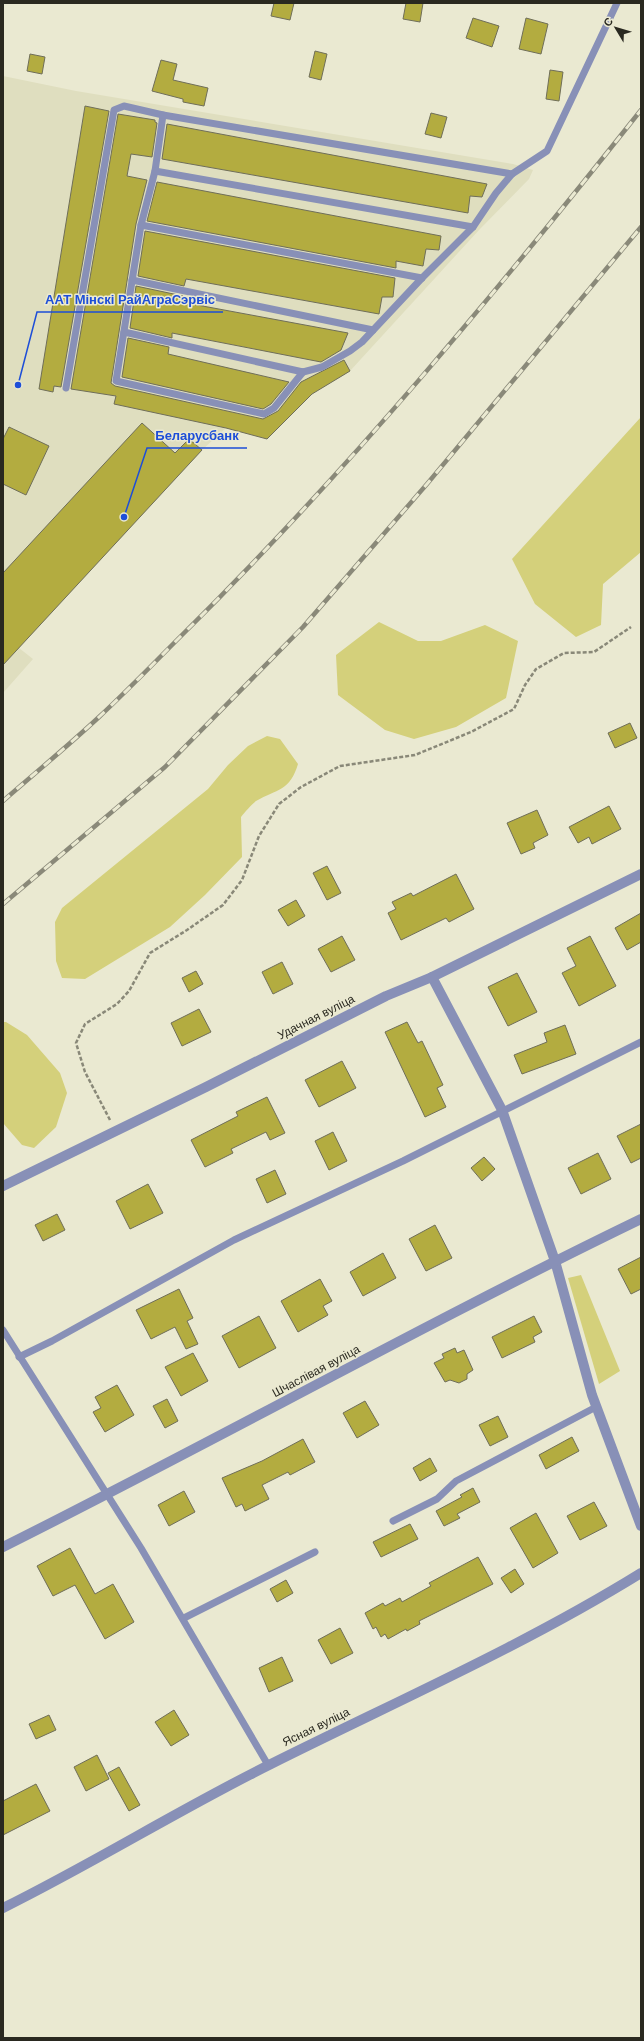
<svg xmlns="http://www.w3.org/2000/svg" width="644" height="2041" viewBox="0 0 644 2041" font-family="Helvetica,sans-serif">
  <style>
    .built { fill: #dfdebf }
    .green { fill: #d4d07b }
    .building { fill: #b3ac40; stroke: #6f6e59 }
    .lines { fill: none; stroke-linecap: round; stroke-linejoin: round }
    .path { stroke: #898878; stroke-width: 2.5; stroke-dasharray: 4 2; stroke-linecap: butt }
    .service { stroke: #8890b7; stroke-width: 7 }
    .minor { stroke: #8890b7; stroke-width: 10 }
    .rail-casing { stroke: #8a8979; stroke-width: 4.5 }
    .rail { stroke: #eae9d1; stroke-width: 3; stroke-dasharray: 9; stroke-linecap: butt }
    .labels { text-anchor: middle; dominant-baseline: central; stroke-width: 3; stroke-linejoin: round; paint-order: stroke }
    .street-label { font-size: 12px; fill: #2a2920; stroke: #eae9d1 }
    .leader { fill: none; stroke: #1d4ed8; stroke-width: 1.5 }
    .callout-dot { fill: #1d4ed8; stroke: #eae9d1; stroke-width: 1.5 }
    .callout-label { font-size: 13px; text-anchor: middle; font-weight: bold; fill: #1d4ed8; stroke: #eae9d1; stroke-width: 3; stroke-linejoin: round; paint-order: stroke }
  </style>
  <rect width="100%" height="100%" fill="#eae9d1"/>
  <polygon class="built" points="3,76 76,91 513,164 533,170 529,179 479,230 350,371 312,394 267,439 226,428 202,450 19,648 33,659 3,693"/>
  <g class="green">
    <polygon points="641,417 641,552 603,584 601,625 576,637 535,604 512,559"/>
    <polygon points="379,622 418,641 441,641 485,625 518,641 506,698 456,727 414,739 385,730 338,695 336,655"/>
    <path d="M267,736L280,739L298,764C290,791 277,789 256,801C251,805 245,812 241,817L242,857L205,895L170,927L85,979L62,978L56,961L55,922L62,908L208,789L228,765L248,746Z"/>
    <polygon points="3,1022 6,1022 27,1035 60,1073 67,1093 56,1127 34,1148 22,1145 3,1123"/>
    <polygon points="581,1275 620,1371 599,1384 568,1278"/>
  </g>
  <g class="building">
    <polygon points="274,3 294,3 290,20 271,16"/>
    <polygon points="406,3 423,3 420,22 403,19"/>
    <polygon points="473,18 499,26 492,47 466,38"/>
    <polygon points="526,18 548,24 541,54 519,49"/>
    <polygon points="315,51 327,54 321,80 309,77"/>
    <polygon points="30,54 45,57 42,74 27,71"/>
    <polygon points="161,60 177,64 173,80 208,88 204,106 183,102 183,99 152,91"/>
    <polygon points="550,70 563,72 559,101 546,99"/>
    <polygon points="85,106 109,111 61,387 54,386 53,392 39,389"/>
    <polygon points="431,113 447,117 441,138 425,134"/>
    <polygon points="118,114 155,120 155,122 157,123 152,157 131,154 127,176 147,180 136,224 111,383 115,386 263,419 278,411 301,382 344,360 350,371 312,394 267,439 226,428 114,404 116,396 71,389"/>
    <polygon points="167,124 487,184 482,197 470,196 468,213 162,159"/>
    <polygon points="157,182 441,236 439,250 426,249 423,266 396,261 396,268 147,221"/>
    <polygon points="145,231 395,278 393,297 382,297 379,314 186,279 184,286 138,276"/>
    <polygon points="136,286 183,296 181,302 348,333 341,350 321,362 172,333 172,338 130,328"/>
    <polygon points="128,338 169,347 168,354 289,382 271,404 263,409 122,377"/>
    <polygon points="142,423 175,453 189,439 202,450 3,665 3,573"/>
    <polygon points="9,427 49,446 26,495 3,484 3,439"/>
    <polygon points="630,723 637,738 615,748 608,733"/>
    <polygon points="609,806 621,829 592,844 589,837 578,843 569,827"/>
    <polygon points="537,810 548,835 533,843 535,848 521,854 507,823"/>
    <polygon points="327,866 341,893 327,900 313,873"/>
    <polygon points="456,874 474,909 449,922 446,918 401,940 388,913 396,909 392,902 411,893 413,896"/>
    <polygon points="296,900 305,916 288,926 278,910"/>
    <polygon points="641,913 641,942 627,950 615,928"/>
    <polygon points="342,936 355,960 331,972 318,949"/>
    <polygon points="590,936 616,986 579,1006 562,973 576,966 567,948"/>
    <polygon points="282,962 293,984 273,994 262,972"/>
    <polygon points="196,971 203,984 189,992 182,978"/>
    <polygon points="517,973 537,1012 508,1026 488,987"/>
    <polygon points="199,1009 211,1032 182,1046 171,1023"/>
    <polygon points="407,1022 418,1043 422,1041 443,1085 437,1088 446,1107 425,1117 385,1032"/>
    <polygon points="565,1025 576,1054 522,1074 514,1055 547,1042 544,1033"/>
    <polygon points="342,1061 356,1088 319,1107 305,1080"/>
    <polygon points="267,1097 285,1133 270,1140 266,1132 231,1149 233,1153 205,1167 191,1140 238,1116 236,1112"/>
    <polygon points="641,1124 641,1158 631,1163 617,1136"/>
    <polygon points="333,1132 347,1161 329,1170 315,1141"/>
    <polygon points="598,1153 611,1179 581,1194 568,1168"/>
    <polygon points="484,1157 495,1169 482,1181 471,1168"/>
    <polygon points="275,1170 286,1194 267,1203 256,1179"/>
    <polygon points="148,1184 163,1213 130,1229 116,1201"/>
    <polygon points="57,1214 65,1230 43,1241 35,1225"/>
    <polygon points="435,1225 452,1258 426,1271 409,1239"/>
    <polygon points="383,1253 396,1278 363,1296 350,1272"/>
    <polygon points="641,1257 641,1289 631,1294 618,1269"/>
    <polygon points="320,1279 332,1301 323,1306 328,1315 298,1332 281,1301"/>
    <polygon points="179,1289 193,1318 187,1321 198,1344 186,1349 175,1327 151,1339 136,1310"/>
    <polygon points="259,1316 276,1348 239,1368 222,1336"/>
    <polygon points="534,1316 542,1332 533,1337 535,1342 502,1358 492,1337"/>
    <polygon points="455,1348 457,1353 464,1350 473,1370 467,1374 467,1379 459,1383 450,1380 445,1382 434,1363 444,1358 442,1354"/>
    <polygon points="193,1353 208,1381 181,1396 165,1367"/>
    <polygon points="117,1385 134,1415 105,1432 93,1412 101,1408 95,1397"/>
    <polygon points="167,1399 178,1421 165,1428 153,1406"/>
    <polygon points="365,1401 379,1425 357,1438 343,1413"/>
    <polygon points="498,1416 508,1437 490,1446 479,1425"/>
    <polygon points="572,1437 579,1451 546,1469 539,1455"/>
    <polygon points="303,1439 315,1462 290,1475 288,1472 262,1485 269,1499 245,1511 242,1504 236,1507 222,1478 262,1461"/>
    <polygon points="430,1458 437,1471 420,1481 413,1468"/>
    <polygon points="473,1488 480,1502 457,1514 460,1518 444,1526 436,1511 462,1497 460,1495"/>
    <polygon points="184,1491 195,1512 169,1526 158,1505"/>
    <polygon points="594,1502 607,1526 580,1540 567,1516"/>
    <polygon points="536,1513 558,1553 533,1568 510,1528"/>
    <polygon points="410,1524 418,1539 381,1557 373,1542"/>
    <polygon points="70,1548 95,1594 113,1584 134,1622 105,1639 75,1585 53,1596 37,1566"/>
    <polygon points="478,1557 493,1584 419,1621 420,1624 407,1631 406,1629 388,1639 385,1634 381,1637 376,1627 373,1629 365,1613 383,1603 385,1606 400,1598 402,1602 431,1586 429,1583"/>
    <polygon points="515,1569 524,1584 511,1593 501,1578"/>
    <polygon points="286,1580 293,1593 277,1602 270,1589"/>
    <polygon points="340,1628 353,1653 331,1664 318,1640"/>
    <polygon points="282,1657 293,1681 269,1692 259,1668"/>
    <polygon points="174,1710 189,1735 171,1746 155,1722"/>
    <polygon points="49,1715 56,1730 36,1739 29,1724"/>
    <polygon points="97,1755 109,1779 86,1791 74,1767"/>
    <polygon points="119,1767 140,1805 129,1811 108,1773"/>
    <polygon points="36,1784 50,1811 3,1835 3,1801"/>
  </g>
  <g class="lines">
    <polyline class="path" points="110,1120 85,1072 76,1043 85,1024 117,1004 129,991 150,953 187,930 223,905 242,880 259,836 279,804 301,787 340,766 415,755 471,732 514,709 525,685 536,669 564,653 594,652 631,627"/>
    <g class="service">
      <polyline points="163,115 155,171 141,225 116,381 264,414 274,408 303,372"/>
      <polyline points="155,171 473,227"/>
      <polyline points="141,225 422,278"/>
      <polyline points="132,280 373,330"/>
      <polyline points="124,332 303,372 322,367 350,351 362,342 422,278 473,227 496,193 512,174 547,151 617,3"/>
      <polyline points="66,388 114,110 124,106 163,115 512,174"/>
      <polyline points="3,1330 141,1548 268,1765"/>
      <polyline points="19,1357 52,1341 234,1240 403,1161 641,1042"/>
      <polyline points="393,1521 437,1499 456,1481 596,1407"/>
      <polyline points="184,1618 315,1552"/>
    </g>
    <g class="minor">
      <polyline points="432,977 502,1110 555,1261 592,1395 641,1526"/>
      <polyline points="3,1186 206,1087 386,996 432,977 641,874"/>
      <path d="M3,1547C217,1440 426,1323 641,1219"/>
      <path d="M3,1908C94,1863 180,1809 271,1764C395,1702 523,1646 641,1573"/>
    </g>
    <g class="rail-casing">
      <g id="rail">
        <path d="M3,801C35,773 68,746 99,717C127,691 153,664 180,637C346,473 496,293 641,110"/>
        <polyline points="3,904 165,767 303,627 427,484 641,227"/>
      </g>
    </g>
    <use href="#rail" class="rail"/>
  </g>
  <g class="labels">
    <g class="street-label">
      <text transform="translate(316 1017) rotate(-27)">Удачная вуліца</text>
      <text transform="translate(316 1371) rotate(-28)">Шчаслівая вуліца</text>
      <text transform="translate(316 1727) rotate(-26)">Ясная вуліца</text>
    </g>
  </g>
  <path class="leader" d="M18 385L37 312H223M124 517L147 448H247"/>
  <g class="callout-dot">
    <circle cx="18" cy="385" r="4"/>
    <circle cx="124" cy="517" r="4"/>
  </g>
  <g class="callout-label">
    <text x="130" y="304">ААТ Мінскі РайАграСэрвіс</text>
    <text x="197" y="440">Беларусбанк</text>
  </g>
  <rect width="644" height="2041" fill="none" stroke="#2a2920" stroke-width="8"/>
  <g transform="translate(616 28) rotate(308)" stroke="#eae9d1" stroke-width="3" paint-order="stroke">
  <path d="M0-3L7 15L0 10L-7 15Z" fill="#2a2920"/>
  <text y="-6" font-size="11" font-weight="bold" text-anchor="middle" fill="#2a2920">С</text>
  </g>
</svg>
